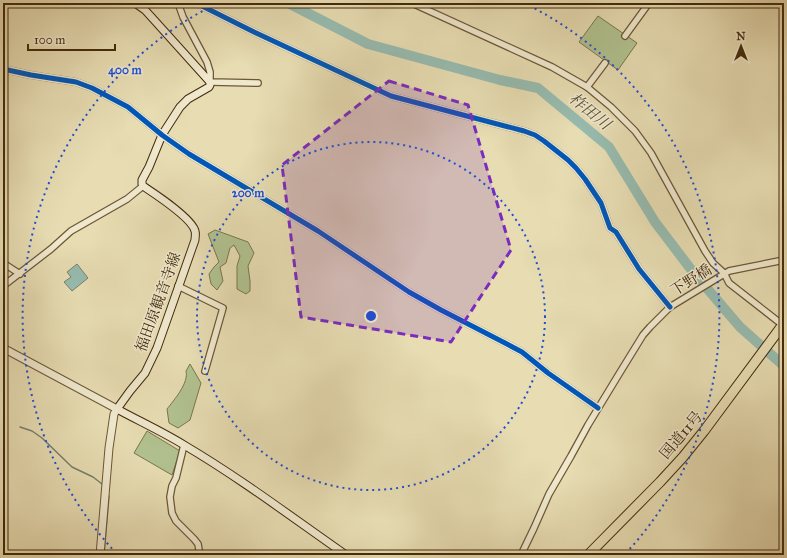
<svg xmlns="http://www.w3.org/2000/svg" width="787" height="558" viewBox="0 0 787 558" font-family="'IM FELL Great Primer','Noto Serif JP',serif">
  <style>
    .green { fill: #b1c290; stroke: #7a764e }
    .water { fill: #97bbaf; stroke: #76816e }
    .lines { fill: none; stroke-linecap: round; stroke-linejoin: round }
    .stream { stroke: #76816e; stroke-width: 1.5 }
    .river { stroke: #97bbaf; stroke-width: 10 }
    .minor-casing { stroke: #6d5736; stroke-width: 8 }
    .tertiary-casing { stroke: #6d5736; stroke-width: 9 }
    .secondary-casing { stroke: #442b0d; stroke-width: 9 }
    .trunk-casing { stroke: #442b0d; stroke-width: 11 }
    .minor { stroke: #efe8cd; stroke-width: 5.5 }
    .tertiary { stroke: #efe8cd; stroke-width: 7 }
    .secondary { stroke: #efe8cd; stroke-width: 7 }
    .trunk { stroke: #e7dcb2; stroke-width: 9 }
    .cycleway-casing { stroke: #efe8cd; stroke-width: 8 }
    .cycleway { stroke: #0057b8; stroke-width: 5 }
    .marked { fill: #7b2cbf; fill-opacity: 0.2; stroke: #7b2cbf; stroke-width: 3; stroke-dasharray: 8 5; stroke-linejoin: round }
    .ring { fill: none; stroke: #1d4ed8; stroke-width: 2; stroke-dasharray: 2 4 }
    .labels { text-anchor: middle; dominant-baseline: central; stroke-width: 3; stroke-linejoin: round; paint-order: stroke }
    .street-label { font-size: 15px; fill: #442b0d; stroke: #efe8cd }
    .water-label { font-size: 16px; font-style: italic; fill: #594f36; stroke: #efe8cd }
    .centre { fill: #1d4ed8; stroke: #efe8cd; stroke-width: 2 }
    .ring-label { font-size: 12px; text-anchor: middle; font-weight: bold; fill: #1d4ed8; stroke: #efe8cd; stroke-width: 3; stroke-linejoin: round; paint-order: stroke }
  </style>
  <rect width="100%" height="100%" fill="#e7dcb2"/>
  <filter id="stains"><feTurbulence type="fractalNoise" baseFrequency=".005" numOctaves="4"/><feColorMatrix values="0 0 0 0 .2 0 0 0 0 .09 0 0 0 0 .02 0 0 0 .5 -.17"/></filter>
  <radialGradient id="worn" r=".72"><stop offset=".6" stop-color="#630" stop-opacity="0"/><stop offset="1" stop-color="#630" stop-opacity=".3"/></radialGradient>
  <g class="green">
    <polygon points="598,16 637,43 618,70 579,42"/>
    <polygon points="215,230 248,242 254,253 248,266 250,281 250,291 246,294 237,289 237,266 240,256 234,245 230,248 226,263 220,267 223,281 217,290 211,284 209,274 214,267 219,262 208,234"/>
    <path d="M190,364L201,383L190,420L178,428L169,423L167,409C174,400 189,383 186,371Z"/>
    <polygon points="147,431 180,451 172,475 134,453"/>
  </g>
  <polygon class="water" points="77,264 88,278 72,291 64,282 71,277 67,272"/>
  <g class="lines">
    <g class="stream">
      <polyline points="3,417 7,421"/>
      <polyline points="20,427 32,431 42,438 72,467 93,477 102,484"/>
      <polyline points="104,555 109,496"/>
    </g>
    <polyline class="river" points="288,3 368,44 500,80 538,88 609,147 655,222 693,272 740,327 784,366"/>
    <g class="minor-casing">
      <g id="minor">
        <polyline points="178,3 183,17 207,62 210,72 210,82 258,83"/>
        <polyline points="196,3 254,32 391,96 524,131 535,135 544,141 568,160 576,168 585,179 601,203 610,228 616,232 639,269 670,307"/>
        <polyline points="412,3 552,67 587,87 611,107 635,131 651,153 705,251 713,263 724,273 729,283 784,326"/>
        <polyline points="625,36 649,3"/>
        <polyline points="3,69 31,75 76,82 92,88 128,107 162,135 189,154 318,231 409,292 441,310 505,343 522,352 548,373 598,408"/>
        <polyline points="587,87 605,63"/>
        <polyline points="3,263 20,274"/>
        <polyline points="3,286 51,249 71,231 127,199 143,186"/>
        <polyline points="178,286 223,308 205,371"/>
        <polyline points="184,445 176,478 172,486 170,497 172,513 176,521 194,539 198,544 199,550"/>
        <polyline points="521,555 534,528 549,494 571,456 588,425 619,374 643,335 650,327 670,307 729,271 784,260"/>
      </g>
    </g>
    <g class="tertiary-casing">
      <polyline id="tertiary" points="3,348 117,409 114,414 109,448 100,555"/>
    </g>
    <g class="secondary-casing">
      <path id="secondary" d="M135,3L145,10L155,21L210,82V85L209,87L188,99L180,107L162,135L149,167L142,180V184L143,186C155,194 192,218 195,231C196,234 195,237 195,240L157,348L145,373L130,391L117,409C139,421 163,432 184,445C240,478 293,518 346,555"/>
    </g>
    <g class="trunk-casing">
      <polyline id="trunk" points="588,555 660,482 683,457 704,431 784,323"/>
    </g>
    <use href="#minor" class="minor"/>
    <use href="#tertiary" class="tertiary"/>
    <use href="#secondary" class="secondary"/>
    <use href="#trunk" class="trunk"/>
    <g class="cycleway-casing">
      <g id="cycleway">
        <polyline points="196,3 254,32 391,96 524,131 535,135 544,141 568,160 576,168 585,179 601,203 610,228 616,232 639,269 670,307"/>
        <polyline points="3,69 31,75 76,82 92,88 128,107 162,135 189,154 318,231 409,292 441,310 505,343 522,352 548,373 598,408"/>
      </g>
    </g>
    <use href="#cycleway" class="cycleway"/>
  </g>
  <path class="marked" d="M389,81L468,105L511,250L451,342L301,317L282,165Z"/>
  <g class="ring">
    <circle cx="371" cy="316" r="174"/>
    <path d="M116 553A348 348 0 0 1 218 3M524 3A348 348 0 0 1 626 553"/>
  </g>
  <g class="labels">
    <g class="street-label">
      <text transform="translate(691 280) rotate(-32)">下野橋</text>
      <text transform="translate(158 302) rotate(-70)">福田原観音寺線</text>
      <text transform="translate(681 435) rotate(-50)">国道11号</text>
    </g>
    <g class="water-label">
      <text transform="translate(590 111) rotate(39)">柞田川</text>
    </g>
  </g>
  <circle cx="371" cy="316" r="6" class="centre"/>
  <g class="ring-label">
    <text x="125" y="74">400 m</text>
    <text x="248" y="197">200 m</text>
  </g>
  <rect width="787" height="558" fill="none" stroke="#e7dcb2" stroke-width="16"/>
  <rect x="4" y="4" width="779" height="550" fill="none" stroke="#442b0d" stroke-width="2"/>
  <rect x="8" y="8" width="771" height="542" fill="none" stroke="#442b0d"/>
  <g transform="translate(741 46)" stroke="#efe8cd" stroke-width="3" paint-order="stroke">
  <path d="M0-3L7 15L0 10L-7 15Z" fill="#442b0d"/>
  <text y="-6" font-size="11" font-weight="bold" text-anchor="middle" fill="#442b0d">N</text>
  </g>
  <path d="M28 44v6h87v-6" fill="none" stroke="#442b0d" stroke-width="2"/>
  <text x="34" y="44" font-size="12" fill="#442b0d" stroke="#efe8cd" stroke-width="3" paint-order="stroke">100 m</text>
  <rect width="100%" height="100%" filter="url(#stains)"/>
  <rect width="100%" height="100%" fill="url(#worn)"/>
</svg>
